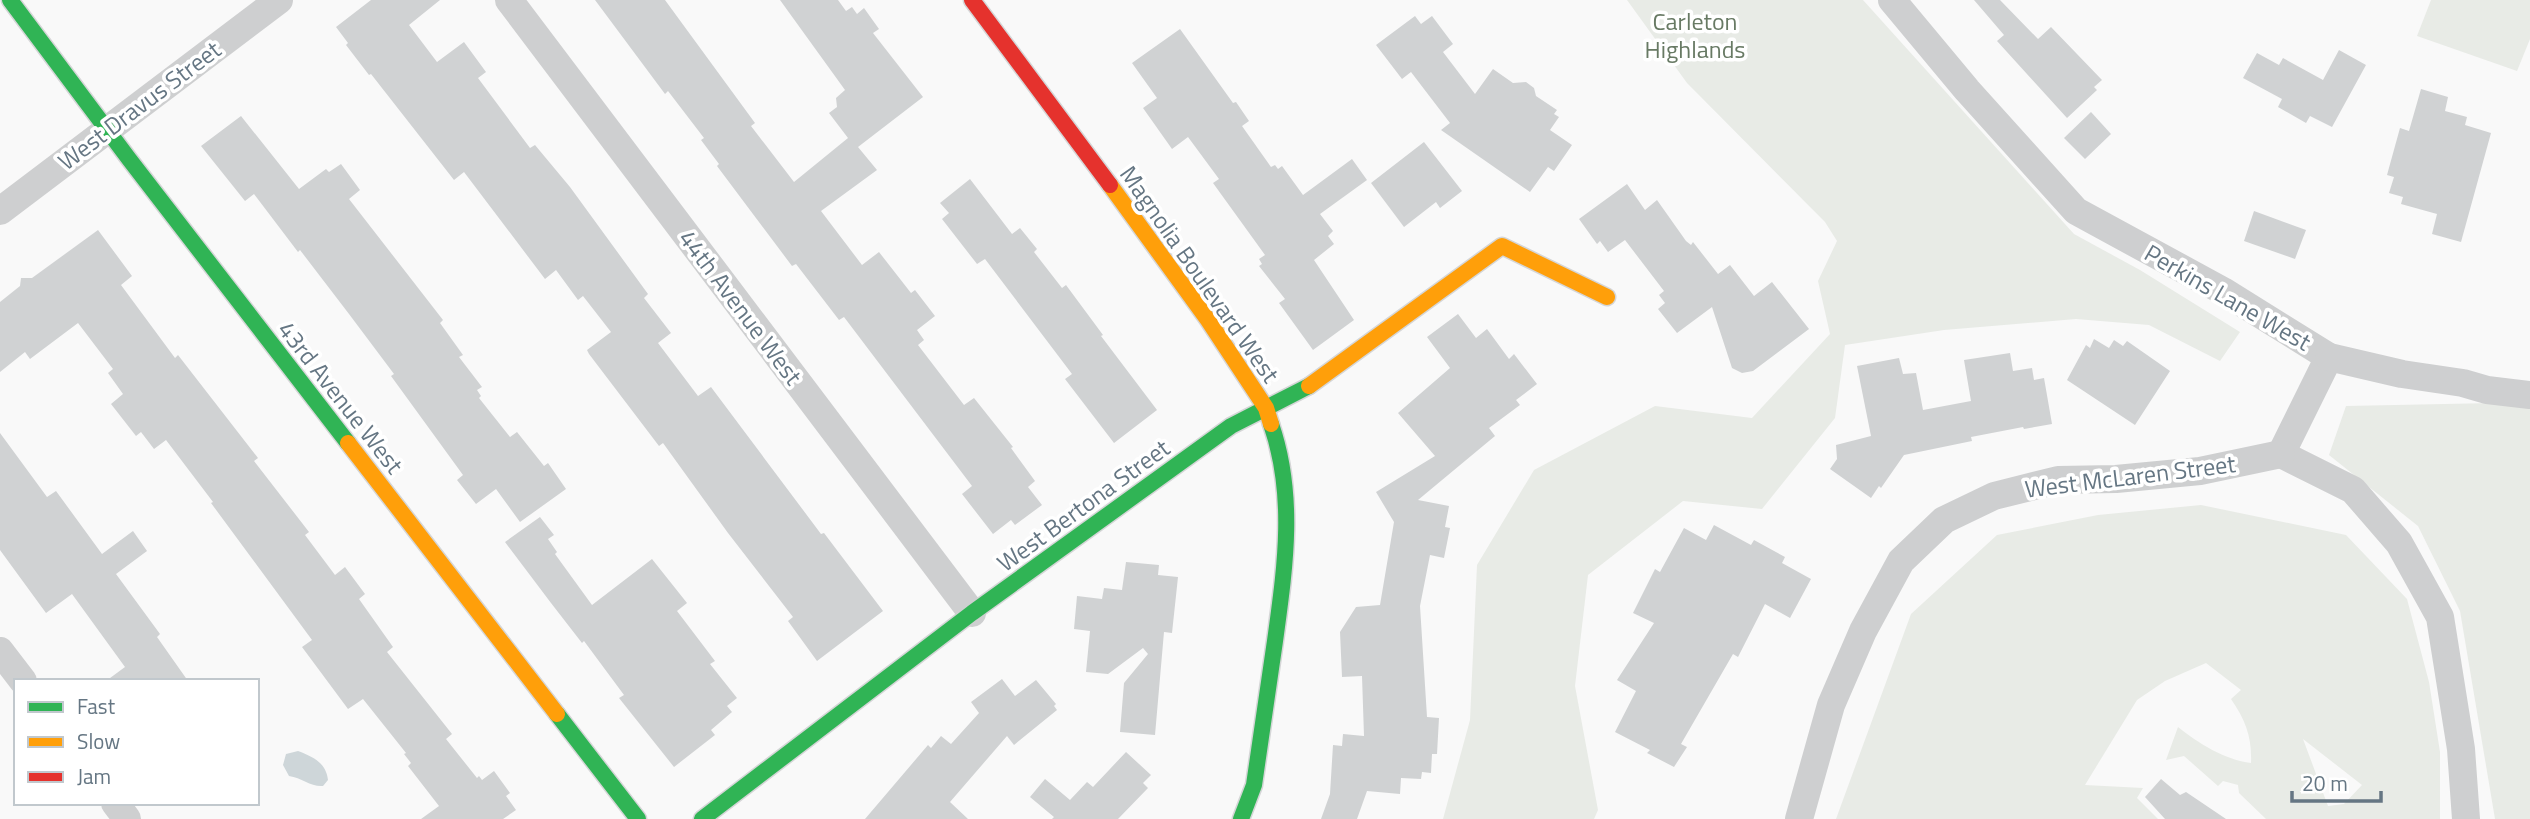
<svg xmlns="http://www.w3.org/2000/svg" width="2530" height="819" viewBox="0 0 2530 819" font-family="'Titillium Web',sans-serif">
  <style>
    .green { fill: #e8ebe6; fill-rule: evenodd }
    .water { fill: #ced6d9 }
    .building { fill: #d0d2d3 }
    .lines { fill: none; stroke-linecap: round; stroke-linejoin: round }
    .fast-casing { stroke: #d5d6d7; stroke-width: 19 }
    .slow-casing { stroke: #d5d6d7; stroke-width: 19 }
    .jam-casing { stroke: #d5d6d7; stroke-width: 19 }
    .street { stroke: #cecfd0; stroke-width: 28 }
    .fast { stroke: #30b455; stroke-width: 16 }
    .slow { stroke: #ff9f0a; stroke-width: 16 }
    .jam { stroke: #e5322d; stroke-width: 16 }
    .labels { text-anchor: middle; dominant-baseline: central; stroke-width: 7; stroke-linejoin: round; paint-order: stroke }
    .park-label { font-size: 24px; fill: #687a64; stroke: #fff }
    .street-label { font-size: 24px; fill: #657683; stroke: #fff }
  </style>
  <rect width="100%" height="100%" fill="#f9f9f9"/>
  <g class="green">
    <polygon points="1627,0 1863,0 2074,234 2140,270 2240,332 2220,361 2149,325 2076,319 1944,330 1845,345 1835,418 1762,509 1683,501 1588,575 1575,686 1598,810 1594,819 1443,819 1470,720 1477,565 1534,470 1655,406 1752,418 1830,334 1818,281 1837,241 1825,222 1687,83"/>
    <polygon points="2431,0 2530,0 2530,39 2517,71 2417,36"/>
    <polygon points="2493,403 2530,405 2530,819 2495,819 2460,611 2418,526 2329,455 2346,406"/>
    <path d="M2201,505L2346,535L2407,599L2429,682L2440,752V819H2266L2239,793L2238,785L2223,781L2218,786L2184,756L2166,760L2178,727C2198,743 2225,760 2251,763C2252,737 2246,721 2231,699L2241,690L2206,663L2165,681L2137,700L2085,785L2143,788L2137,798L2158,819H1836L1911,614L1997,535L2098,515ZM2303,739L2362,785L2344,804L2328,806Z"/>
  </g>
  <path class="water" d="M298,751C314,757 326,763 328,780L323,786C311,787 302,778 289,776L283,765L286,754Z"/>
  <g class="building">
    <polygon points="371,0 440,0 409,25 437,62 464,42 486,72 478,78 530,148 535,145 570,187 648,294 644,298 671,333 658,343 698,396 711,387 821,534 824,533 883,611 817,661 788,621 793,617 728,533 663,443 659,446 589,354 587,350 611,332 583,296 578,300 556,270 545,279 464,172 454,180 371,74 369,75 346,45 348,43 336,27"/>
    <polygon points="595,0 665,0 755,123 751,126 794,182 848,138 829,113 837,107 836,98 845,90 780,0 838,0 846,11 852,7 857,14 864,8 879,29 873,33 923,97 858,147 877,170 821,211 862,265 879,252 911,293 915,290 935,316 917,330 924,340 918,345 964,405 974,398 1013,447 1011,448 1035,481 1028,487 1042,505 1015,525 1011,520 993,534 962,494 972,486 844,317 839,320 796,264 792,266 717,166 719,164 701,140 704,138 668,91 665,94"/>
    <polygon points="1974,0 2000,0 2038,39 2051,27 2102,80 2094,87 2097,90 2067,118 1997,41 2004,35"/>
    <polygon points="1415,16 1421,24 1432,16 1453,44 1443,52 1475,94 1493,69 1513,83 1526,82 1534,88 1536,96 1557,110 1554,114 1559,117 1550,130 1572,145 1554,171 1548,167 1530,192 1441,130 1450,123 1411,72 1402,79 1376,45"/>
    <polygon points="1180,29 1233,103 1236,102 1249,121 1242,126 1271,167 1275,165 1278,169 1282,166 1303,195 1352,159 1367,180 1320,214 1333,231 1328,236 1334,244 1314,260 1354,320 1313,350 1279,303 1285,299 1259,266 1262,264 1259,259 1265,255 1213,183 1219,179 1188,137 1172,149 1143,108 1157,98 1132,63"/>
    <polygon points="2339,50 2366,65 2332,127 2310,116 2306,123 2278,107 2282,99 2243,78 2257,53 2279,65 2283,58 2323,80"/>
    <polygon points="2421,89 2448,97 2445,111 2467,117 2465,125 2491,133 2461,242 2432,234 2437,214 2401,204 2403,197 2389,193 2394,177 2387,175 2400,128 2409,131"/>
    <polygon points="2091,112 2111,134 2085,159 2064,138"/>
    <polygon points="241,116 299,189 326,169 329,172 341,164 360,190 349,199 443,320 440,323 463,355 459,357 482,387 477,390 481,396 479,398 510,437 517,432 544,466 548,463 566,489 520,522 496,489 476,504 457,480 463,475 391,376 394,374 349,314 300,250 298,252 254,194 245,201 201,146"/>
    <polygon points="1424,142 1462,191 1440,208 1436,202 1404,227 1371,183"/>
    <polygon points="970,179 1012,234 1020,228 1037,249 1034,252 1062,288 1066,285 1103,335 1101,336 1157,410 1114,443 1065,379 1072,374 985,259 977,264 942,219 949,213 940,203"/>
    <polygon points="1627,184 1645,210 1657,200 1686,241 1691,245 1693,242 1718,274 1730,265 1754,296 1772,282 1809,329 1753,371 1742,373 1732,368 1712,307 1677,333 1658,309 1665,303 1659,295 1664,291 1625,240 1608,252 1600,241 1597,244 1579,219"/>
    <polygon points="2254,211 2306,230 2295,259 2244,241"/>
    <polygon points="98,230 132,276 121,285 175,358 178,355 258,458 254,461 309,532 305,535 335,575 345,567 365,594 359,599 393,647 387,652 452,734 446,739 477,778 479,776 482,780 494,771 510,793 506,796 516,810 503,819 421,819 439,806 408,766 411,763 404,754 406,753 363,699 348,709 302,647 312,640 211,503 213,502 166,440 154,449 141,432 136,436 111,404 123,394 108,373 113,369 78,323 30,359 25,352 0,372 0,302 20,286 21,278 32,278"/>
    <polygon points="1458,314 1476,338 1487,329 1509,359 1514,354 1537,384 1516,400 1520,405 1489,428 1495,436 1418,500 1449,506 1445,527 1450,528 1444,558 1430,555 1420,606 1427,717 1439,718 1437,754 1432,754 1431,773 1422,772 1421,779 1401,778 1400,794 1367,791 1357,819 1321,819 1330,794 1333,745 1342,746 1343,734 1364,736 1362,676 1342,677 1340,632 1356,607 1380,605 1394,522 1376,492 1435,456 1398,413 1450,368 1427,337"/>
    <polygon points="2094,339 2109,348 2114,340 2123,346 2127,341 2170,371 2135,425 2067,380 2086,345 2090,348"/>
    <polygon points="2010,353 2013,371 2032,368 2034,380 2044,378 2052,424 2024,429 2023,427 1971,437 1972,441 1904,455 1881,488 1879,486 1871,498 1830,469 1837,459 1836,445 1871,436 1857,366 1899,358 1903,374 1916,373 1923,410 1971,401 1964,360"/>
    <polygon points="0,433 47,497 56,491 102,554 133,531 147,551 116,574 160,634 157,637 188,681 106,681 125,667 72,594 46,613 0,550"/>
    <polygon points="540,517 554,535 548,539 557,552 555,554 592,605 652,559 687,603 677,611 715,661 710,664 737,698 727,706 732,712 711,730 715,735 674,767 619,698 624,695 584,641 582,643 551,603 505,542"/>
    <polygon points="1714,525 1751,545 1754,540 1785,557 1782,563 1811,579 1790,618 1765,604 1738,657 1733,654 1681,744 1687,747 1674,767 1647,753 1650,750 1615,732 1636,691 1617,680 1654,623 1633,613 1655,569 1660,572 1684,528 1706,540"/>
    <polygon points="1126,562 1159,565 1158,575 1178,577 1172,633 1164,632 1155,735 1120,732 1124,683 1148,654 1143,648 1108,674 1086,672 1090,631 1074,629 1077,596 1102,599 1104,588 1122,590"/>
    <polygon points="1002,679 1015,696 1036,680 1056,704 1054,706 1057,710 1014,745 1007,736 950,802 968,819 865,819 928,745 931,748 941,736 951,744 979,713 971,702"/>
    <polygon points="1126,752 1151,775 1143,783 1148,788 1118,819 1052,819 1054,817 1030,797 1045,779 1070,800 1087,782 1093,787"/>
    <polygon points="2161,779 2180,795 2186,792 2226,819 2165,819 2145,797"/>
  </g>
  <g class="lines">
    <g class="fast-casing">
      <g id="fast">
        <polyline points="10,0 129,159 348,443"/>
        <polyline points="557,714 638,819"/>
        <polyline points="702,819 972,613 1231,426 1309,386"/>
        <path d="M1241,819L1254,785C1261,737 1268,689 1275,641C1285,568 1296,496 1271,424"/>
      </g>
    </g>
    <g class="slow-casing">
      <g id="slow">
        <polyline points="1110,185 1208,320 1266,408 1271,424"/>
        <polyline points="1309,386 1502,246 1607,297"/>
        <polyline points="348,443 557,714"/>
      </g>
    </g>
    <g class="jam-casing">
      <polyline id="jam" points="972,0 1110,185"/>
    </g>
    <g class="street">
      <polyline points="509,0 972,613"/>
      <polyline points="1892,0 1967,90 2076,211 2223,291 2329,357 2281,454"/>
      <polyline points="0,211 279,0"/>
      <polyline points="2329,357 2402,374 2463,383 2487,390 2530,395"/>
      <polyline points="2281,454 2353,490 2399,543 2440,617 2461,749 2466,819"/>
      <polyline points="0,651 23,681"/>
      <polyline points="115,803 127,819"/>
      <polyline points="1799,819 1831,705 1863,631 1901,561 1944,520 1994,496 2058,480 2116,479 2200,471 2281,454"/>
    </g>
    <use href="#fast" class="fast"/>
    <use href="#slow" class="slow"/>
    <use href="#jam" class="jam"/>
  </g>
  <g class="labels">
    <g class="park-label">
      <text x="1695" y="21">Carleton<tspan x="1695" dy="28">Highlands</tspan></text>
    </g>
    <g class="street-label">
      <text transform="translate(139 105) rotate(-37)">West Dravus Street</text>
      <text transform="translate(1200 274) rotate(55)">Magnolia Boulevard West</text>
      <text transform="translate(2228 297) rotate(30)">Perkins Lane West</text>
      <text transform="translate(741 307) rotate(53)">44th Avenue West</text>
      <text transform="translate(341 397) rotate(52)">43rd Avenue West</text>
      <text transform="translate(2130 476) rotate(-7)">West McLaren Street</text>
      <text transform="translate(1083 505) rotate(-36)">West Bertona Street</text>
    </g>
  </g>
  <rect x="14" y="679" width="245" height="126" fill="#ffffff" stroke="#c1c8cd" stroke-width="2"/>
  <rect x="28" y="702" width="35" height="10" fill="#30b455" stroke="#c1c8cd" stroke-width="2"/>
  <text x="77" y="714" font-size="21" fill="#657683">Fast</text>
  <rect x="28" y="737" width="35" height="10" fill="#ff9f0a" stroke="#c1c8cd" stroke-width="2"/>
  <text x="77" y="749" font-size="21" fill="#657683">Slow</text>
  <rect x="28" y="772" width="35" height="10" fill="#e5322d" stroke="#c1c8cd" stroke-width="2"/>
  <text x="77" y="784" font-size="21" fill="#657683">Jam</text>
  <path d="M2292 791v10h89v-10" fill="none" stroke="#657683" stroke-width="3.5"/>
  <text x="2302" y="791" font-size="21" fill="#657683" stroke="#ffffff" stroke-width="5" paint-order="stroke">20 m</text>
</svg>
